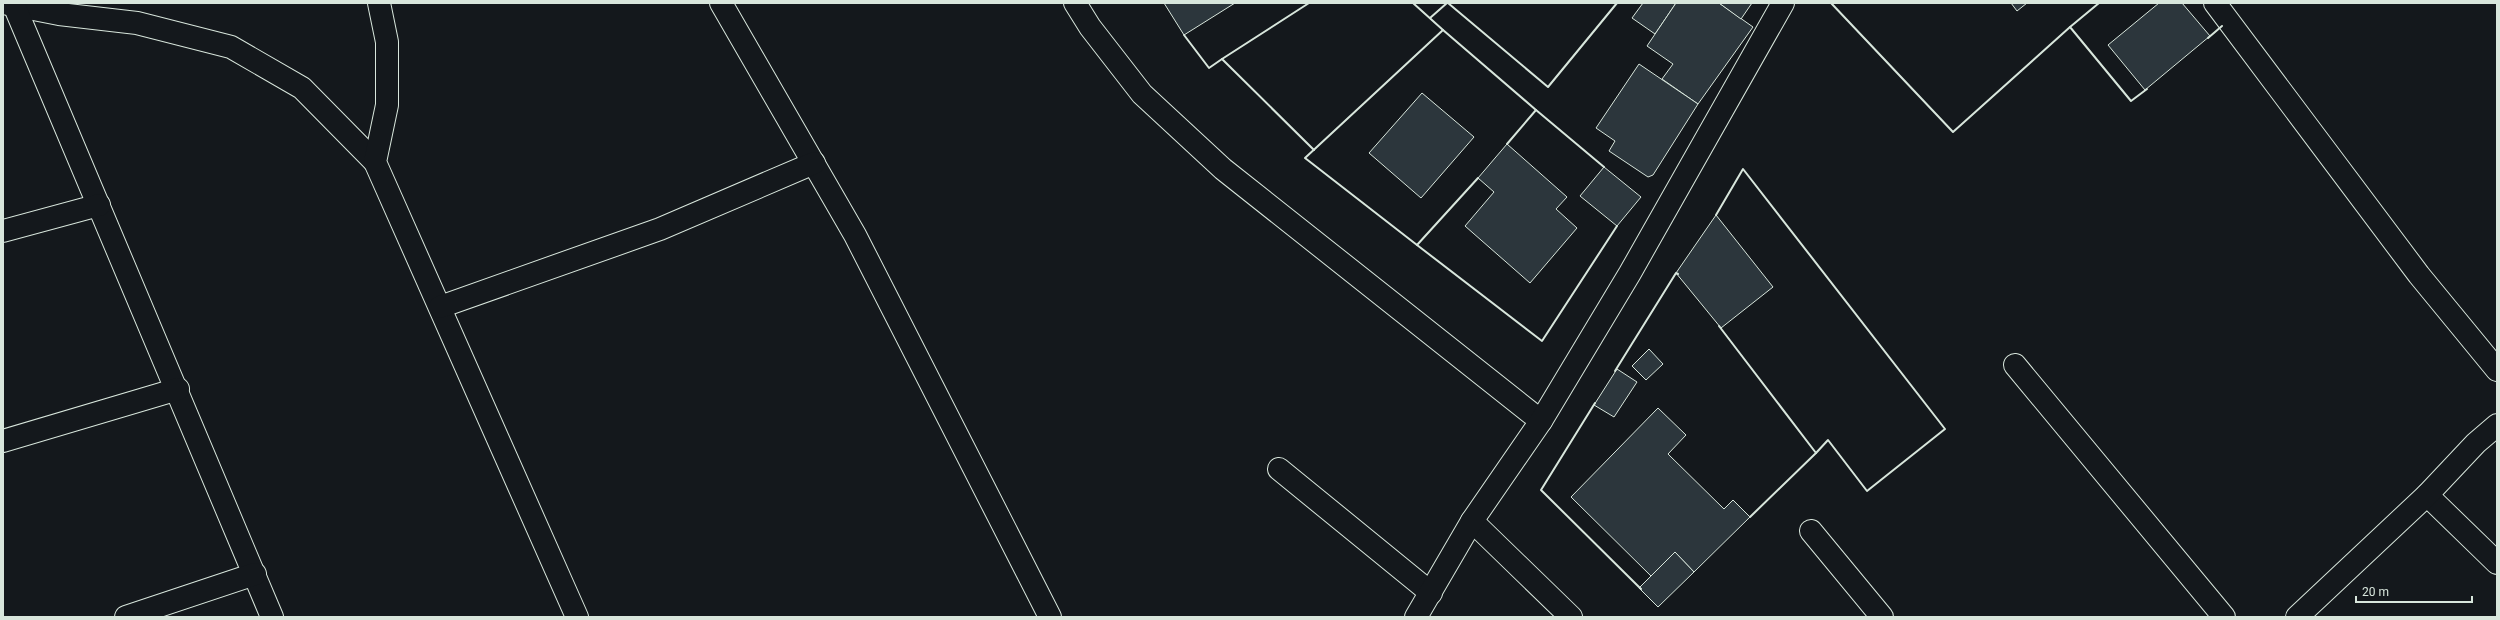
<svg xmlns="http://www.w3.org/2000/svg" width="2500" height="620" viewBox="0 0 2500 620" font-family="Roboto,sans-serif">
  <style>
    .building { fill: #2c363c; stroke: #d8e6dc }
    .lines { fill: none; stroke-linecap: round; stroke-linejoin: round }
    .minor-casing { stroke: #d8e6dc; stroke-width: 24 }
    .minor { stroke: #14181c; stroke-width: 22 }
    .wall { stroke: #d8e6dc; stroke-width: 2 }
  </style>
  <rect width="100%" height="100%" fill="#14181c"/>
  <g class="building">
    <polygon points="1164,3 1235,3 1184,35"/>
    <polygon points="1643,3 1676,3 1655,34 1632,18"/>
    <polygon points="1676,3 1719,3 1753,27 1698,104 1662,79 1673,64 1647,46"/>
    <polygon points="1719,3 1752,3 1741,19"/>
    <polygon points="2011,3 2027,3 2017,11"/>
    <polygon points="2159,3 2182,3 2210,36 2145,90 2108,45"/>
    <polygon points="1639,64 1698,104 1653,175 1648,177 1609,151 1615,141 1596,128"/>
    <polygon points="1422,93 1474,137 1421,198 1369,153"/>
    <polygon points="1507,144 1567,197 1556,209 1577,228 1530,283 1465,226 1494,192 1478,178"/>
    <polygon points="1604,167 1641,197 1617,226 1580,196"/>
    <polygon points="1716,215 1773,287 1721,328 1676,273"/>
    <polygon points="1649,349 1663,364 1646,380 1632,366"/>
    <polygon points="1617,369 1637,382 1614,417 1594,405"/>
    <polygon points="1658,408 1686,435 1668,454 1724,509 1733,500 1750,517 1694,572 1675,552 1651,576 1571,497"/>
    <polygon points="1675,552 1694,572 1658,607 1639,588"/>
  </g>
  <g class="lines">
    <g class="minor-casing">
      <g id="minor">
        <polyline points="3,3 59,14 137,23 231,47 302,88 375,162"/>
        <polyline points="379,3 387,42 387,105 375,162 577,617"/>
        <polyline points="721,3 855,235 1050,617"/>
        <polyline points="1075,3 1090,27 1142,94 1223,169 1541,421"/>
        <polyline points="2215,3 2419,275 2497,370"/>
        <polyline points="14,5 272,617"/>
        <polyline points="3,231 99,205"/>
        <polyline points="440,307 660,229 814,163"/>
        <polyline points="2015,365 2224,617"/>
        <polyline points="3,441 178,389"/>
        <polyline points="1279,469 1431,593"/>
        <polyline points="2427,495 2497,563"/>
        <polyline points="1472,521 1571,617"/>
        <polyline points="1811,531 1882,617"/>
        <polyline points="126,617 255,574"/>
        <polyline points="1416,617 1472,521 1541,421 1630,273 1783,3"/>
        <polyline points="2297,617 2427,495 2476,443 2497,425"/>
      </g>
    </g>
    <use href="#minor" class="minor"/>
    <g class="wall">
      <polyline points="1309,3 1222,59 1314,150"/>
      <polyline points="1413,3 1443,30"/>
      <polyline points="1448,3 1548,87 1617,3"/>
      <polyline points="1831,3 1953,132 2070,27"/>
      <polyline points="2099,3 2070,27 2131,101 2147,89"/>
      <polyline points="1430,18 1447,3"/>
      <polyline points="1184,35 1209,68 1222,59"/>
      <polyline points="2208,38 2222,26"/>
      <polyline points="1507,144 1536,110 1604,167"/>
      <polyline points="1478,178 1417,245 1542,341 1617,226"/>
      <polyline points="1716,215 1743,169 1945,429 1867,491 1828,440 1816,453"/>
      <polyline points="1417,245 1305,158 1443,30 1536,110"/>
      <polyline points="1719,326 1816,453 1750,517"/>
      <polyline points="1615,371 1676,273 1678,274"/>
      <polyline points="1595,403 1541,490 1641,589"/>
    </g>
  </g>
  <rect width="2500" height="620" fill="none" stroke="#d8e6dc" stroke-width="8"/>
  <path d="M2356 596v6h116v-6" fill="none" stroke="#d8e6dc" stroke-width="2"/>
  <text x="2362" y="596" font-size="12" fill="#d8e6dc" stroke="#14181c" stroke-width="3" paint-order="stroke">20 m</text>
</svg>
